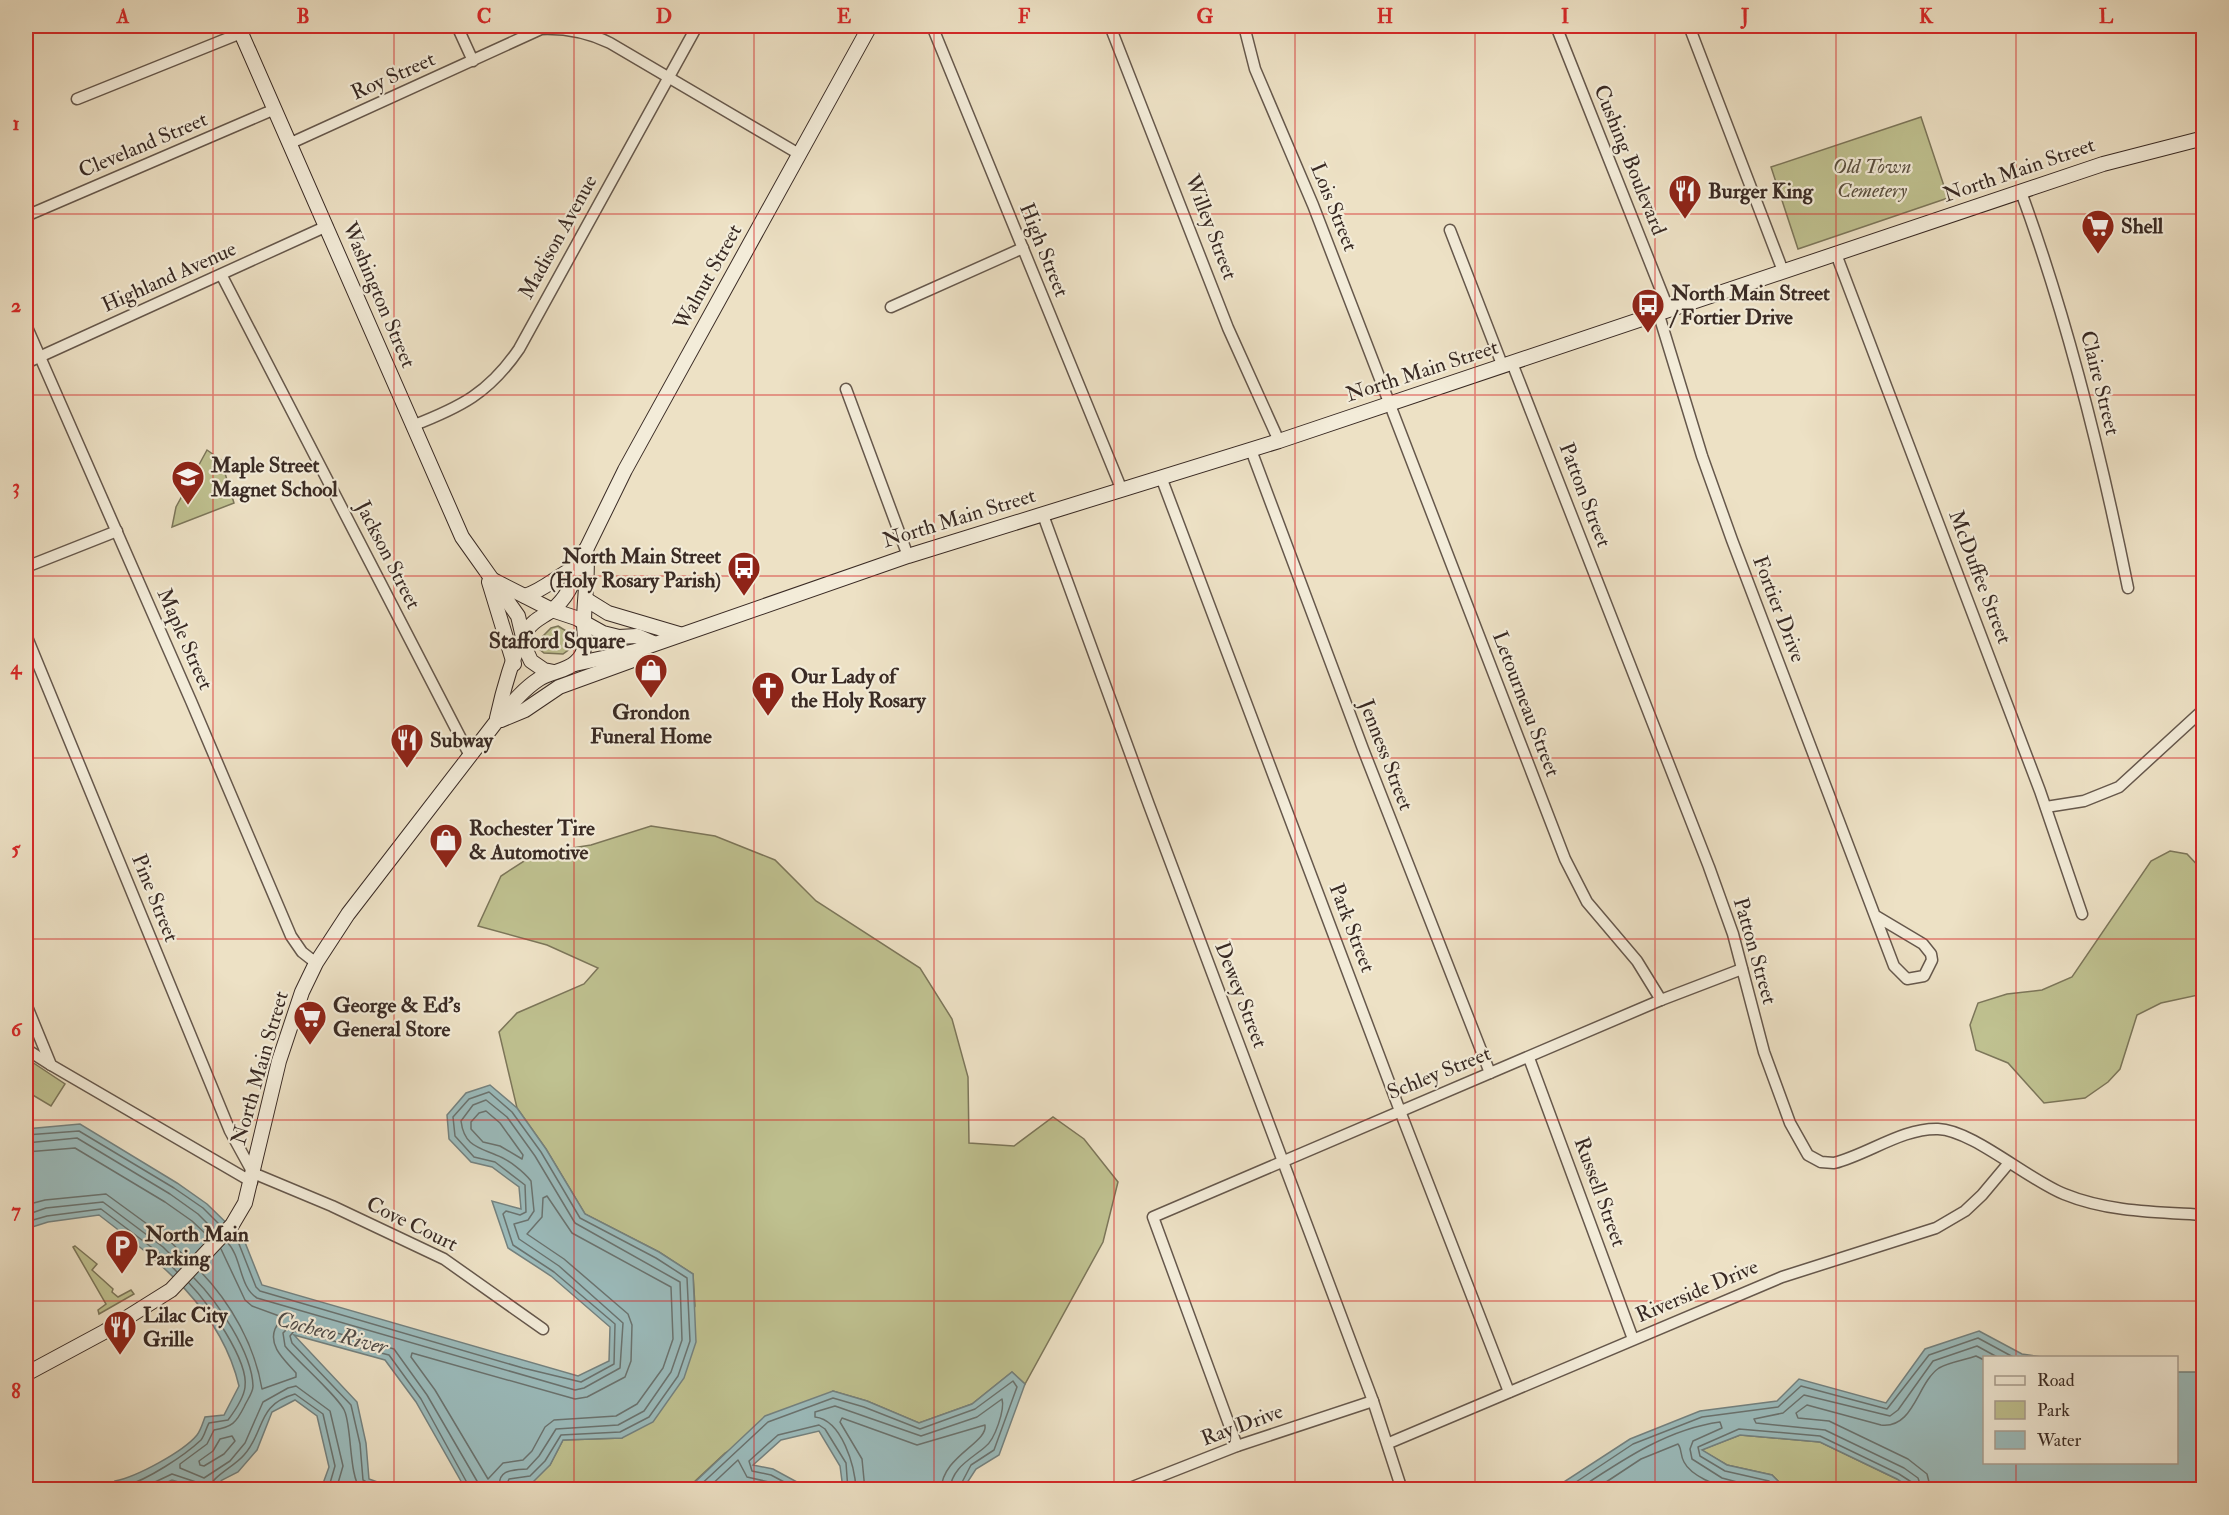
<svg xmlns="http://www.w3.org/2000/svg" width="2229" height="1515" viewBox="0 0 2229 1515" font-family="'IM FELL Double Pica',serif">
  <style>
    .green { fill: #bfc190; stroke: #7c765a; stroke-width: 1.5 }
    .water { fill: #9bbcbd; stroke: #748280; stroke-width: 1.5 }
    .lines { fill: none; stroke-linecap: round; stroke-linejoin: round }
    .shore { stroke: #6a7370; stroke-width: 1.5 }
    .street-casing { stroke: #66584c; stroke-width: 13 }
    .secondary-casing { stroke: #392a24; stroke-width: 16 }
    .street { stroke: #f3ecd9; stroke-width: 10 }
    .secondary { stroke: #f3ecd9; stroke-width: 14 }
    .grid { fill: none; stroke: #d62828; stroke-width: 1.5; stroke-opacity: 0.55 }
    .labels { text-anchor: middle; dominant-baseline: central; stroke-width: 4.5; stroke-linejoin: round; paint-order: stroke }
    .street-label { font-size: 21px; fill: #392a24; stroke: #f3ecd9 }
    .park-label { font-size: 21px; font-style: italic; fill: #5a503f; stroke: #f3ecd9 }
    .poi-label { font-size: 21px; font-weight: bold; fill: #392a24; stroke: #f3ecd9; text-anchor: start }
    .neighbourhood-label { font-size: 22px; font-weight: bold; fill: #392a24; stroke: #f3ecd9 }
    .water-label { font-size: 22px; font-style: italic; fill: #524e4a; stroke: #f3ecd9 }
    .neatline { fill: none; stroke: #d62828; stroke-width: 2 }
    .grid-label { font-size: 20px; text-anchor: middle; font-weight: bold; fill: #d62828 }
  </style>
  <rect width="100%" height="100%" fill="#ede1c5"/>
  <filter id="stains"><feTurbulence type="fractalNoise" baseFrequency=".00333" numOctaves="4"/><feColorMatrix values="0 0 0 0 .2 0 0 0 0 .09 0 0 0 0 .02 0 0 0 .5 -.17"/></filter>
  <radialGradient id="worn" r=".72"><stop offset=".6" stop-color="#630" stop-opacity="0"/><stop offset="1" stop-color="#630" stop-opacity=".3"/></radialGradient>
  <g class="green">
    <polygon points="1921,117 1948,198 1798,249 1771,167"/>
    <polygon points="207,450 221,460 234,503 172,527 176,507"/>
    <polygon points="558,626 571,634 571,648 563,654 544,653 539,649 539,640 551,628"/>
    <polygon points="651,826 715,836 775,860 816,901 920,968 952,1019 968,1077 969,1143 1014,1146 1053,1117 1084,1139 1118,1182 1103,1242 1025,1384 1012,1372 972,1404 919,1423 867,1401 833,1391 725,1453 693,1483 682,1489 518,1489 510,1482 550,1465 563,1440 622,1438 695,1306 693,1274 659,1252 585,1214 546,1149 517,1108 499,1032 517,1013 584,984 598,968 547,945 478,926 501,876 535,854 591,845"/>
    <polygon points="2170,851 2187,854 2203,871 2203,994 2161,1003 2137,1015 2120,1069 2108,1082 2085,1098 2044,1103 2008,1063 1976,1050 1970,1025 1978,1003 2007,994 2042,990 2072,977 2151,861"/>
    <polygon points="26,1058 65,1084 51,1106 26,1091"/>
    <polygon points="75,1246 97,1264 92,1270 113,1289 112,1292 118,1297 131,1290 134,1294 99,1314 98,1310 106,1304 73,1247"/>
    <polygon points="1740,1435 1820,1442 1897,1479 1912,1489 1786,1489 1772,1475 1727,1465 1701,1450"/>
  </g>
  <g class="water">
    <path d="M490,1085L517,1108L546,1149L585,1214L659,1252L693,1274L696,1342L684,1378L653,1422L622,1438L563,1440L550,1465L532,1483L511,1482L518,1489L466,1490L416,1402L385,1360L294,1335L357,1402L366,1443L369,1479L397,1489H321L329,1467L317,1416L295,1400L272,1412L257,1450L238,1472L222,1480L213,1489H202L172,1480L153,1489H118L115,1481C136,1477 183,1452 197,1435C201,1430 203,1422 205,1417L224,1415L239,1386C221,1309 159,1261 99,1215L48,1222L26,1229V1129L80,1124L177,1183L207,1204L244,1240L262,1285L578,1376L609,1361L610,1327L551,1276L508,1248L492,1201L521,1209L519,1187L492,1167L471,1162L449,1139L447,1115L466,1093Z"/>
    <polygon points="1979,1331 2022,1354 2042,1357 1984,1358 1984,1462 2176,1462 2177,1372 2203,1372 2203,1489 1912,1489 1897,1479 1820,1442 1740,1435 1702,1450 1727,1465 1772,1475 1786,1489 1553,1489 1630,1439 1700,1411 1777,1401 1799,1379 1886,1403 1925,1349"/>
    <polygon points="1012,1372 1025,1384 999,1455 976,1469 963,1489 843,1489 840,1466 819,1431 781,1440 753,1465 773,1469 797,1482 791,1489 682,1489 694,1483 765,1416 833,1391 867,1401 919,1423 972,1404"/>
  </g>
  <g class="lines">
    <g class="shore">
      <polygon points="486,1111 500,1123 523,1155 522,1159 500,1146 483,1142 471,1129 471,1122 479,1113"/>
      <polyline points="26,1135 79,1131 174,1188 203,1208 220,1225"/>
      <polyline points="26,1143 77,1138 170,1194 198,1214 215,1231"/>
      <polyline points="26,1152 75,1148 165,1202 192,1221 209,1237"/>
      <polygon points="547,1196 572,1233 671,1287 673,1339 663,1368 637,1404 616,1416 554,1420 545,1427 532,1451 523,1460 503,1463 488,1479 435,1390 411,1357 412,1353 575,1399 587,1397 625,1377 631,1361 632,1325 628,1314 564,1259 527,1234 542,1217 543,1198"/>
      <polyline points="26,1205 45,1200 106,1194 169,1240 188,1260"/>
      <polyline points="26,1215 46,1208 103,1202 163,1247 182,1266"/>
      <polyline points="26,1222 47,1216 101,1209 159,1253 177,1272"/>
      <polyline points="232,1237 239,1244 256,1287 260,1291 523,1368 581,1382 614,1364 615,1324 554,1272 513,1245 503,1214 506,1211 520,1215 526,1212 525,1185 495,1162 474,1157 455,1136 453,1117 469,1099 489,1092 512,1112 541,1152 580,1218 656,1258 687,1278 690,1341 678,1376 649,1417 620,1432 561,1435 545,1461 530,1476 509,1479 507,1484 509,1490"/>
      <path d="M227,1242C242,1257 239,1287 257,1298L575,1390L584,1388L620,1368L623,1323L559,1266L519,1239L514,1224L528,1220L534,1211L531,1181C524,1172 508,1159 496,1155C477,1147 464,1145 461,1121L473,1105L486,1100L507,1117L535,1156L575,1223L680,1282L682,1340L671,1372L644,1411L618,1425L556,1429L539,1456L527,1469C513,1470 496,1469 500,1490"/>
      <path d="M200,1271C231,1303 255,1346 262,1389L296,1377V1373C286,1361 268,1347 275,1329C277,1325 280,1321 282,1317L252,1306L245,1300L221,1249"/>
      <path d="M194,1278C217,1301 252,1352 253,1386C253,1393 247,1400 244,1407C236,1423 232,1427 214,1430L207,1444L180,1464V1468L204,1478L230,1461L245,1443L263,1402L288,1388L296,1386L330,1411L343,1466L336,1490"/>
      <polygon points="232,1436 235,1441 224,1454 204,1466 200,1465 199,1461 213,1451 220,1439"/>
      <path d="M123,1490L125,1486C147,1480 184,1456 201,1440C205,1435 206,1428 209,1423L228,1420C234,1412 244,1397 245,1387C249,1360 207,1302 189,1283"/>
      <polyline points="152,1490 155,1482 172,1474 196,1482 199,1490"/>
      <path d="M209,1490C210,1477 234,1467 244,1455C266,1430 256,1405 295,1394L323,1414L335,1466L328,1490"/>
      <path d="M361,1490C349,1476 352,1431 345,1412C341,1399 296,1360 285,1346L283,1333L292,1324L301,1323L394,1349L427,1395L477,1481L479,1490"/>
      <polyline points="380,1490 363,1480 360,1444 351,1405 292,1343 290,1336 294,1331 389,1355 421,1399 471,1490"/>
      <polyline points="695,1490 768,1422 833,1398 864,1407 920,1429 975,1409 1013,1381 1017,1387 994,1450 971,1465 958,1490"/>
      <polyline points="706,1490 738,1460 747,1477 769,1482 779,1490"/>
      <polyline points="787,1490 786,1483 771,1475 752,1471 749,1461 778,1435 819,1425 825,1429 846,1463 848,1490"/>
      <path d="M856,1490C855,1466 842,1420 815,1417V1412L835,1406L921,1436L977,1417L1002,1399C1005,1409 995,1440 985,1447C971,1459 951,1468 950,1490"/>
      <path d="M865,1490L862,1459L840,1422L842,1418L917,1445L985,1425C988,1443 942,1456 941,1490"/>
      <polyline points="1564,1490 1633,1444 1702,1417 1778,1407 1801,1386 1887,1409 1929,1355 1978,1338 2015,1358"/>
      <path d="M1577,1490C1621,1461 1667,1429 1720,1422L1722,1428L1693,1441L1690,1449L1692,1459L1722,1478L1767,1490"/>
      <path d="M1594,1490L1641,1459L1678,1444C1682,1449 1680,1455 1684,1462C1691,1476 1717,1486 1732,1490"/>
      <polyline points="1778,1490 1769,1481 1725,1471 1700,1456 1698,1447 1739,1429 1820,1436 1899,1474 1913,1483 1915,1490"/>
      <polyline points="1922,1490 1918,1478 1904,1468 1825,1430 1756,1423 1754,1419 1783,1413 1804,1395 1890,1416 1898,1410 1933,1361 1977,1346 1999,1358"/>
      <path d="M1931,1490L1927,1474L1908,1459L1829,1421L1798,1418L1796,1413L1807,1405L1881,1425C1914,1429 1917,1383 1939,1368C1949,1362 1965,1360 1976,1356L1984,1360"/>
    </g>
    <g class="street-casing">
      <g id="street">
        <polyline points="457,26 473,61"/>
        <polyline points="932,26 1121,488"/>
        <polyline points="1110,26 1228,328 1279,441"/>
        <polyline points="1244,26 1255,69 1313,205 1565,859 1587,902 1637,961 1661,1000"/>
        <polyline points="1556,26 1668,308"/>
        <polyline points="1689,26 1783,271"/>
        <polyline points="77,99 241,33"/>
        <path d="M291,143L541,29C566,28 587,32 610,43L799,154"/>
        <path d="M2021,192C2068,320 2101,454 2128,588"/>
        <polyline points="26,216 275,109"/>
        <polyline points="1450,230 1503,367"/>
        <polyline points="1836,254 2040,791 2082,914"/>
        <polyline points="222,276 470,756"/>
        <polyline points="891,307 1023,248"/>
        <polyline points="1658,312 1702,456 1732,540 1894,966 1907,979 1924,976 1932,960 1931,954 1923,944 1876,916"/>
        <polyline points="26,325 191,701 291,936 302,952 316,963"/>
        <polyline points="26,363 327,226"/>
        <path d="M1512,363L1709,867L1733,934L1764,1052L1790,1123L1808,1155L1821,1162L1834,1163C1869,1154 1902,1128 1938,1129C1972,1130 2027,1179 2064,1194C2108,1212 2156,1212 2204,1215"/>
        <polyline points="846,389 908,556"/>
        <path d="M412,426C461,407 489,393 519,349L697,26"/>
        <polyline points="1251,450 1363,749 1490,1073"/>
        <polyline points="1161,477 1400,1111 1509,1392"/>
        <polyline points="1043,515 1149,805 1373,1401 1402,1490"/>
        <polyline points="26,567 117,531"/>
        <polyline points="26,635 230,1131 253,1173 332,1206 444,1259 543,1329"/>
        <polyline points="2046,807 2084,801 2119,787 2204,709"/>
        <polyline points="26,1004 51,1065 252,1182"/>
        <polyline points="26,1049 51,1065"/>
        <polyline points="1529,1058 1633,1339"/>
        <polyline points="1389,1443 1782,1277 1936,1228 1965,1211 1982,1195 2008,1164"/>
        <polyline points="1237,1446 1153,1217 1661,1000 1742,969"/>
        <polyline points="1125,1490 1237,1446 1373,1401"/>
      </g>
    </g>
    <g class="secondary-casing">
      <g id="secondary">
        <polyline points="238,26 462,537 518,616 526,650 531,661 544,670 554,672"/>
        <polyline points="493,580 552,610 576,618 603,633 619,637 637,636 653,643"/>
        <polyline points="489,582 514,664"/>
        <path d="M525,596C546,589 558,575 578,566"/>
        <polyline points="587,600 608,613 679,634"/>
        <polyline points="575,664 635,651 908,556 1279,441 2103,164 2204,138"/>
        <path d="M497,718C502,695 514,649 527,630C533,620 543,617 552,610C565,600 575,582 578,566L625,470L870,26"/>
        <polyline points="501,720 525,710 559,687 636,659"/>
        <path d="M26,1374L104,1332L171,1290L232,1225L245,1203L279,1061L302,992L316,963L348,914L496,722C509,707 522,690 539,679C550,672 567,671 576,662C589,650 584,637 584,623C584,598 589,575 586,549"/>
      </g>
    </g>
    <use href="#street" class="street"/>
    <use href="#secondary" class="secondary"/>
  </g>
  <path class="grid" d="M213,26V1490M394,26V1490M574,26V1490M754,26V1490M934,26V1490M1114,26V1490M1295,26V1490M1475,26V1490M1655,26V1490M1836,26V1490M2016,26V1358M26,214H2204M26,395H2204M26,576H2204M26,758H2204M26,939H2204M26,1120H2204M26,1301H2204M2016,1462V1490"/>
  <defs>
    <g id="restaurant-pin" transform="scale(1.725)"><path d="M0 17L-7.5 6A9.5 9.5 0 1 1 7.5 6Z" fill="#8f2418" stroke="#f3ecd9"/><path d="M-5-6h1v4h1v-4h1v4h1v-4h1v5L-1.5 .5V6h-2V.5L-5-1ZM5-6V6H3V1.5H1.5Q1.5-4 5-6Z" fill="#fff"/></g>
    <g id="supermarket-pin" transform="scale(1.725)"><path d="M0 17L-7.5 6A9.5 9.5 0 1 1 7.5 6Z" fill="#8f2418" stroke="#f3ecd9"/><path d="M-6-5.5h2.5l.6 2H6L4.5 2H-2.5L-4.4-4H-6ZM-1.5 3.2a1.3 1.3 0 1 0 .1 0ZM3 3.2a1.3 1.3 0 1 0 .1 0Z" fill="#fff"/></g>
    <g id="bus-pin" transform="scale(1.725)"><path d="M0 17L-7.5 6A9.5 9.5 0 1 1 7.5 6Z" fill="#8f2418" stroke="#f3ecd9"/><path d="M-5-6H5V4H4V6H2V4H-2V6H-4V4H-5ZM-3.5-4V0h7V-4ZM-3.5 1.2v1.5H-2V1.2ZM2 1.2v1.5H3.5V1.2Z" fill="#fff"/></g>
    <g id="school-pin" transform="scale(1.725)"><path d="M0 17L-7.5 6A9.5 9.5 0 1 1 7.5 6Z" fill="#8f2418" stroke="#f3ecd9"/><path d="M0-5L7-2L0 1L-7-2ZM-4 1L0 2.5L4 1V4Q0 6-4 4Z" fill="#fff"/></g>
    <g id="shop-pin" transform="scale(1.725)"><path d="M0 17L-7.5 6A9.5 9.5 0 1 1 7.5 6Z" fill="#8f2418" stroke="#f3ecd9"/><path d="M-5-2.5h2.3a2.7 3.5 0 0 1 5.4 0H5L5.5 6h-11ZM-1.5-2.5h3a1.5 2.3 0 0 0-3 0Z" fill="#fff"/></g>
    <g id="church-pin" transform="scale(1.725)"><path d="M0 17L-7.5 6A9.5 9.5 0 1 1 7.5 6Z" fill="#8f2418" stroke="#f3ecd9"/><path d="M-1.2-6h2.4v3.5h3.3v2.4h-3.3V6h-2.4V-.1h-3.3v-2.4h3.3Z" fill="#fff"/></g>
    <g id="parking-pin" transform="scale(1.725)"><path d="M0 17L-7.5 6A9.5 9.5 0 1 1 7.5 6Z" fill="#8f2418" stroke="#f3ecd9"/><path d="M-3.5-5.5H1a3.5 3.5 0 0 1 0 7H-1V5.5H-3.5ZM-1-3.4V-.6H.8a1.4 1.4 0 0 0 0-2.8Z" fill="#fff"/></g>
  </defs>
  <g fill-rule="evenodd">
    <use href="#restaurant-pin" x="1685" y="191"/>
    <use href="#supermarket-pin" x="2098" y="226"/>
    <use href="#bus-pin" x="1648" y="305"/>
    <use href="#school-pin" x="188" y="477"/>
    <use href="#bus-pin" x="744" y="568"/>
    <use href="#shop-pin" x="651" y="670"/>
    <use href="#church-pin" x="768" y="688"/>
    <use href="#restaurant-pin" x="407" y="740"/>
    <use href="#shop-pin" x="446" y="840"/>
    <use href="#supermarket-pin" x="310" y="1017"/>
    <use href="#parking-pin" x="122" y="1246"/>
    <use href="#restaurant-pin" x="120" y="1327"/>
  </g>
  <g class="labels">
    <g class="street-label">
      <text transform="translate(393 76) rotate(-24)">Roy Street</text>
      <text transform="translate(143 145) rotate(-23)">Cleveland Street</text>
      <text transform="translate(1630 160) rotate(68)">Cushing Boulevard</text>
      <text transform="translate(2019 170) rotate(-19)">North Main Street</text>
      <text transform="translate(1334 207) rotate(68)">Lois Street</text>
      <text transform="translate(1211 227) rotate(69)">Willey Street</text>
      <text transform="translate(558 237) rotate(-61)">Madison Avenue</text>
      <text transform="translate(1044 250) rotate(68)">High Street</text>
      <text transform="translate(169 277) rotate(-24)">Highland Avenue</text>
      <text transform="translate(708 277) rotate(-61)">Walnut Street</text>
      <text transform="translate(379 295) rotate(67)">Washington Street</text>
      <text transform="translate(1422 371) rotate(-18)">North Main Street</text>
      <text transform="translate(2100 383) rotate(76)">Claire Street</text>
      <text transform="translate(1585 495) rotate(69)">Patton Street</text>
      <text transform="translate(959 518) rotate(-17)">North Main Street</text>
      <text transform="translate(388 555) rotate(63)">Jackson Street</text>
      <text transform="translate(1980 577) rotate(69)">McDuffee Street</text>
      <text transform="translate(1779 609) rotate(69)">Fortier Drive</text>
      <text transform="translate(185 639) rotate(66)">Maple Street</text>
      <text transform="translate(1526 704) rotate(69)">Letourneau Street</text>
      <text transform="translate(1386 755) rotate(69)">Jenness Street</text>
      <text transform="translate(155 898) rotate(68)">Pine Street</text>
      <text transform="translate(1352 928) rotate(69)">Park Street</text>
      <text transform="translate(1755 951) rotate(74)">Patton Street</text>
      <text transform="translate(1241 995) rotate(69)">Dewey Street</text>
      <text transform="translate(260 1068) rotate(-74)">North Main Street</text>
      <text transform="translate(1439 1073) rotate(-22)">Schley Street</text>
      <text transform="translate(1600 1192) rotate(70)">Russell Street</text>
      <text transform="translate(412 1224) rotate(26)">Cove Court</text>
      <text transform="translate(1697 1291) rotate(-23)">Riverside Drive</text>
      <text transform="translate(1242 1425) rotate(-20)">Ray Drive</text>
    </g>
    <g class="park-label">
      <text x="1872" y="166">Old Town<tspan x="1872" dy="24">Cemetery</tspan></text>
    </g>
    <g class="poi-label">
      <text x="1708" y="191">Burger King</text>
      <text x="2121" y="226">Shell</text>
      <text x="1671" y="293">North Main Street<tspan x="1671" dy="24">/ Fortier Drive</tspan></text>
      <text x="211" y="465">Maple Street<tspan x="211" dy="24">Magnet School</tspan></text>
      <text x="721" y="556" text-anchor="end">North Main Street<tspan x="721" dy="24">(Holy Rosary Parish)</tspan></text>
      <text x="791" y="676">Our Lady of<tspan x="791" dy="24">the Holy Rosary</tspan></text>
      <text x="651" y="712" text-anchor="middle">Grondon<tspan x="651" dy="24">Funeral Home</tspan></text>
      <text x="430" y="740">Subway</text>
      <text x="469" y="828">Rochester Tire<tspan x="469" dy="24">&amp; Automotive</tspan></text>
      <text x="333" y="1005">George &amp; Ed's<tspan x="333" dy="24">General Store</tspan></text>
      <text x="145" y="1234">North Main<tspan x="145" dy="24">Parking</tspan></text>
      <text x="143" y="1315">Lilac City<tspan x="143" dy="24">Grille</tspan></text>
    </g>
    <g class="neighbourhood-label">
      <text x="557" y="641">Stafford Square</text>
    </g>
    <g class="water-label">
      <text transform="translate(332 1333) rotate(15)">Cocheco River</text>
    </g>
  </g>
  <rect width="2229" height="1515" fill="none" stroke="#ede1c5" stroke-width="66"/>
  <rect x="1983" y="1356" width="195" height="108" fill="#f3ecd9" stroke="#a99e91" stroke-width="1.5"/>
  <rect x="1995" y="1376" width="30" height="9" fill="#f3ecd9" stroke="#a99e91" stroke-width="1.5"/>
  <text x="2037" y="1386" font-size="18" fill="#392a24">Road</text>
  <rect x="1995" y="1401" width="30" height="18" fill="#bfc190" stroke="#a99e91" stroke-width="1.5"/>
  <text x="2037" y="1416" font-size="18" fill="#392a24">Park</text>
  <rect x="1995" y="1431" width="30" height="18" fill="#9bbcbd" stroke="#a99e91" stroke-width="1.5"/>
  <text x="2037" y="1446" font-size="18" fill="#392a24">Water</text>
  <rect x="33" y="33" width="2163" height="1449" class="neatline"/>
  <g class="grid-label">
    <text x="123" y="23">A</text>
    <text x="303" y="23">B</text>
    <text x="484" y="23">C</text>
    <text x="664" y="23">D</text>
    <text x="844" y="23">E</text>
    <text x="1024" y="23">F</text>
    <text x="1205" y="23">G</text>
    <text x="1385" y="23">H</text>
    <text x="1565" y="23">I</text>
    <text x="1745" y="23">J</text>
    <text x="1926" y="23">K</text>
    <text x="2106" y="23">L</text>
    <text x="16" y="130">1</text>
    <text x="16" y="312">2</text>
    <text x="16" y="493">3</text>
    <text x="16" y="674">4</text>
    <text x="16" y="855">5</text>
    <text x="16" y="1036">6</text>
    <text x="16" y="1217">7</text>
    <text x="16" y="1398">8</text>
  </g>
  <rect width="100%" height="100%" filter="url(#stains)"/>
  <rect width="100%" height="100%" fill="url(#worn)"/>
</svg>
